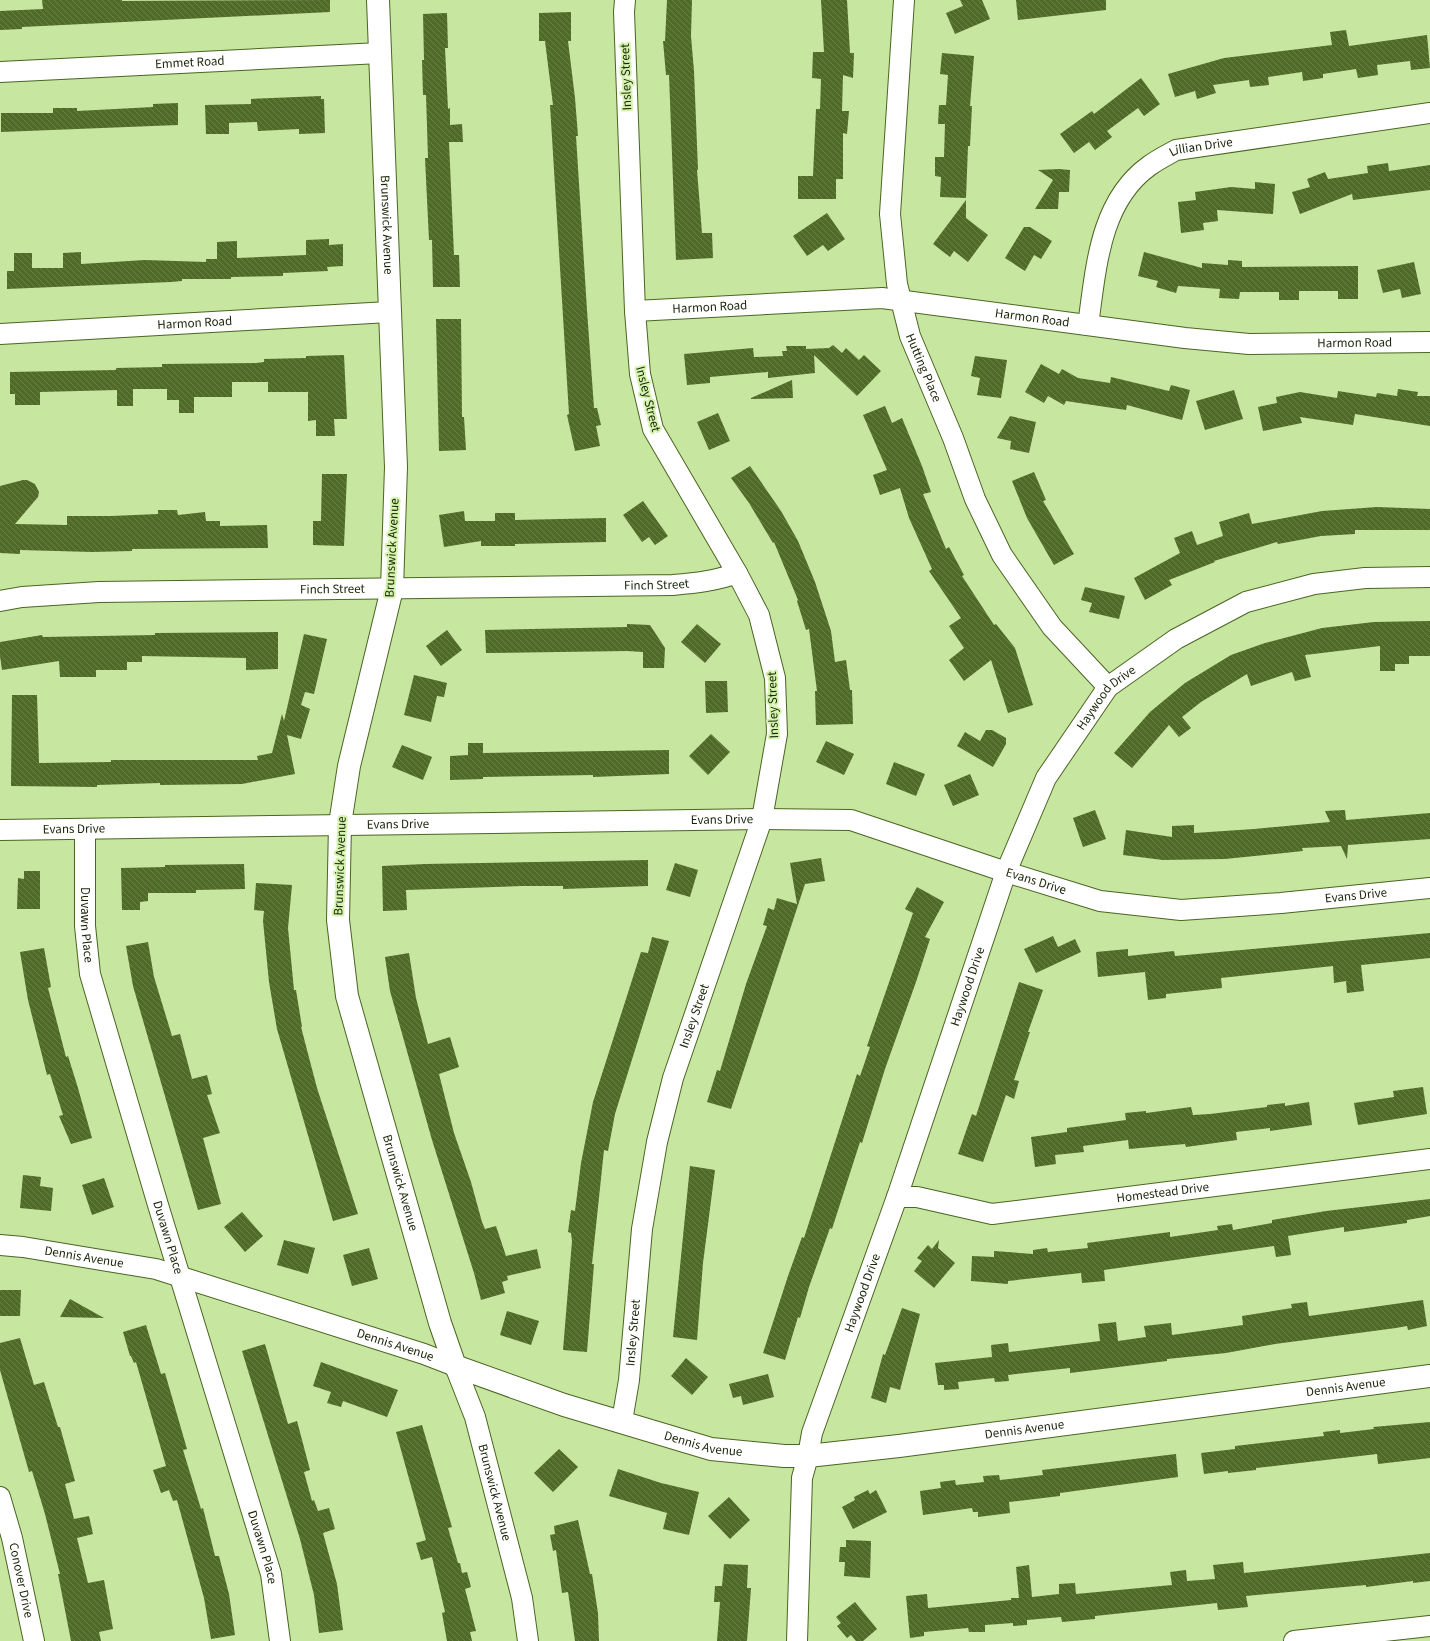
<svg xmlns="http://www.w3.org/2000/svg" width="1430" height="1641" viewBox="0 0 1430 1641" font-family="'Source Sans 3',sans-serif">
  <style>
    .building { fill: url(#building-back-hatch) }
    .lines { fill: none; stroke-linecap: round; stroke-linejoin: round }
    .minor-casing { stroke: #4b6522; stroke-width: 22 }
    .tertiary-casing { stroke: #4b6522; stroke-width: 24 }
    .minor { stroke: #fff; stroke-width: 20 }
    .tertiary { stroke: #fff; stroke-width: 22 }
    .labels { text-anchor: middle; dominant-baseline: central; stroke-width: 4; stroke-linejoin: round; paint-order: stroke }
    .street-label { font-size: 13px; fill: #1a2409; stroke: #d4f3ad }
  </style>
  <defs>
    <pattern id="building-back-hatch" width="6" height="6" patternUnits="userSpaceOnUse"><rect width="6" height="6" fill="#506a27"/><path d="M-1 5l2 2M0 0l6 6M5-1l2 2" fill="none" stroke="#6a7f4a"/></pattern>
  </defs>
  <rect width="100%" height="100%" fill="#c7e6a0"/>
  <g class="building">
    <polygon points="42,0 122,0 122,1 330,0 330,12 22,27 22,29 0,30 0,11 43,9"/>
    <polygon points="667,0 692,0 691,36 694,71 698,170 697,170 702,233 712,233 713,258 676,260 669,75 666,75 663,41 665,41"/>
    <polygon points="821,0 847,0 850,53 854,53 853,78 843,75 842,111 849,111 847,134 843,133 843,179 836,179 836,199 798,199 798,176 813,176 816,109 820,109 821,79 812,78 813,52 824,52"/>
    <polygon points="960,0 982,0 990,19 955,34 946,13 963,6"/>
    <polygon points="1016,0 1106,0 1106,10 1018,20"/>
    <polygon points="571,12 571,41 568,41 575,98 578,136 576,136 587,310 594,408 597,408 601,425 596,426 600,446 575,451 567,415 569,414 550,105 553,105 545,41 539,41 539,13"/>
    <polygon points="447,13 448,48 445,48 448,109 450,108 450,125 462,124 463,142 449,142 454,255 459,255 460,287 433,287 432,240 429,240 425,158 428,158 426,95 423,95 422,60 424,60 423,14"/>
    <polygon points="1346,30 1349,46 1427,35 1430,68 1411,70 1410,61 1377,65 1378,75 1358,78 1356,69 1323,74 1323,78 1303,81 1302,72 1268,77 1269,85 1250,87 1249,80 1213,85 1216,93 1197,99 1195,91 1175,97 1168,74 1224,58 1332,45 1330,32"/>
    <polygon points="942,53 974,56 970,106 972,106 970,146 968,146 966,198 940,197 941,177 935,176 935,157 944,157 945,124 938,124 939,105 946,105 948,75 940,74"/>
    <polygon points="1141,78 1160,104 1144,116 1138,108 1107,131 1112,137 1095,150 1089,142 1074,153 1060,134 1092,111 1094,114"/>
    <polygon points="321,96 321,99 324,99 325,133 299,134 299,129 258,131 257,122 229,123 229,134 206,134 205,105 251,104 251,99"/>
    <polygon points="178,103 178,125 1,132 1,113 53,113 53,108 77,108 77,111 153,107 153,104"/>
    <polygon points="1388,163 1389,171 1430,165 1430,190 1353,200 1352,194 1300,214 1292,192 1310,187 1307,179 1325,172 1328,179 1368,173 1367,166"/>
    <polygon points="1059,169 1070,170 1069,192 1059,192 1058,209 1035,209 1053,180 1038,170"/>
    <polygon points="1255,182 1275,184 1273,214 1217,210 1218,221 1203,223 1204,230 1181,233 1178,202 1196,200 1195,192 1231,187 1255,189"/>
    <polygon points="966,200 966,218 988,235 968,262 954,251 950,257 933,244"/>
    <polygon points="827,213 845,239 828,251 823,245 807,256 793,236"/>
    <polygon points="1024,227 1030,227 1052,241 1041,259 1034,255 1025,271 1005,258"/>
    <polygon points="329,239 329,245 343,244 343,266 327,267 328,271 283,273 283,276 231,277 231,279 182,279 182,281 171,282 7,289 7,271 14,271 14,253 32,253 32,268 63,268 63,253 81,252 81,264 145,260 206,262 206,259 217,259 217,242 237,241 237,258 306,255 306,240"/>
    <polygon points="1144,252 1202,268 1202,263 1228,265 1228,260 1242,261 1242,267 1358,266 1358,299 1338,299 1338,291 1299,291 1299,300 1279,300 1279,292 1240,292 1239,299 1219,298 1220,289 1178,286 1176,293 1156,287 1158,281 1138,276"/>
    <polygon points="1414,262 1421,294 1402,298 1400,289 1383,293 1377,270"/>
    <polygon points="436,319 461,319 462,417 464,417 466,450 439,451"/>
    <polygon points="833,345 842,353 846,348 859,360 864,355 881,371 857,396 814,355 815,373 768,378 768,372 710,377 710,383 687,385 684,354 753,348 754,357 783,356 782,351 787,351 786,346 806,346 806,349 829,348"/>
    <polygon points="344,355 347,419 334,419 335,436 316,436 316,420 308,421 308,392 268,392 268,382 232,382 232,397 194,397 194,413 179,413 179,400 167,400 167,389 133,389 133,406 117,406 117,390 40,392 40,405 15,405 15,394 10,394 10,372 116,370 116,368 162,367 162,364 256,363 264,362 264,359 306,358 306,356"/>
    <polygon points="975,356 1007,360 1001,398 977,395 980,378 971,376"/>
    <polygon points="1041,364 1059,374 1062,369 1078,378 1110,383 1111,377 1169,391 1171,385 1190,390 1182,420 1127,405 1126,410 1066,401 1064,405 1048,396 1044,403 1025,392"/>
    <polygon points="792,380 793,398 751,399 751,398"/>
    <polygon points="1398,389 1418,392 1417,396 1430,396 1430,426 1355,414 1353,425 1300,417 1302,423 1263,431 1258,407 1277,403 1276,397 1300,392 1337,398 1338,391 1376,397 1377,393 1397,396"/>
    <polygon points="1234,390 1243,419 1205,430 1196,401"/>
    <polygon points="885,406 892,423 902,418 922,466 931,492 923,494 946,549 949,547 964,575 962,576 994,625 996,624 1015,648 1033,705 1008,713 991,660 964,681 949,660 964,648 949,626 961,618 929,571 932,569 909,518 900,488 880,495 873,475 887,470 863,415"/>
    <polygon points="718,413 730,441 709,450 697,422"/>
    <polygon points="1010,416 1036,422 1029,453 1010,449 1011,441 997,438"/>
    <polygon points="750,466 781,511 798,541 815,582 831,631 835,662 846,660 850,690 852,690 853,724 816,725 815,691 817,691 809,629 806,630 797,601 798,600 774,542 773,543 749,503 731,478"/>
    <polygon points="1034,472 1046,500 1043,501 1074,554 1054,565 1027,518 1012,481"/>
    <polygon points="322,474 347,474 344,546 313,545 313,521 321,521"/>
    <polygon points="23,480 27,480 35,484 39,492 38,497 15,524 67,525 67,516 111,516 158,514 158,510 177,510 178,515 205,512 206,521 220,521 220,526 267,525 268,548 132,549 132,551 92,552 20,550 20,554 0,553 0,486"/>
    <polygon points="643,501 668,536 655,545 649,537 642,542 623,515"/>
    <polygon points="1377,507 1430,509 1430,530 1355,530 1355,534 1321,536 1278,544 1277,542 1214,561 1215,562 1169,580 1172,585 1145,600 1134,578 1180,553 1174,538 1192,531 1197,545 1223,536 1219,522 1249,513 1252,524 1322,511"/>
    <polygon points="464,511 465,521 495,521 495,513 515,513 515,520 606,518 606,542 515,544 515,546 481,546 481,541 444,547 439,515"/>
    <polygon points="1085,587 1125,596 1119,619 1089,612 1092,603 1081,600"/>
    <polygon points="1430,621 1430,656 1409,656 1409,664 1395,664 1395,671 1380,671 1380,646 1305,655 1311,677 1295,681 1292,672 1251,686 1247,674 1201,702 1182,717 1191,728 1179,737 1169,725 1132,768 1114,753 1150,712 1185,683 1231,655 1265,643 1322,628 1374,622"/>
    <polygon points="627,624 650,625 665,648 664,668 643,668 643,652 627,651 486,653 485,630 627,627"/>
    <polygon points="697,624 721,644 705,663 681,642"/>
    <polygon points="447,630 462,650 441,666 426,646"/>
    <polygon points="278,632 278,669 246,670 246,658 142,656 142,662 127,662 127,670 96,670 96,677 60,677 59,661 2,670 0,656 0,642 42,635 43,637 155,635 155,633"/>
    <polygon points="304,634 327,639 314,694 305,692 301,705 310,709 301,739 287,735 295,774 242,784 160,785 160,783 97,785 97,787 11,786 12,695 37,695 39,763 111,762 111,760 258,760 257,756 272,753 282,714 284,721"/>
    <polygon points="414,675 447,683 444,697 437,696 431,722 404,715"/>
    <polygon points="705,681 727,681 728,712 706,713"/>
    <polygon points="986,730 992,730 1006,738 1006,744 993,767 957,746 965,732 980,741"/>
    <polygon points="711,734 730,752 708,775 689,756"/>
    <polygon points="826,741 854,754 844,775 816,762"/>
    <polygon points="468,743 483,743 483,753 669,750 669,774 593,777 593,775 483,777 483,779 450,780 450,756 468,755"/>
    <polygon points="402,745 432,757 423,780 392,767"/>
    <polygon points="894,762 925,774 916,796 886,784"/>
    <polygon points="970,774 979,795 953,806 944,785"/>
    <polygon points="1095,810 1106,839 1083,847 1073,818"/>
    <polygon points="1345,810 1346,820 1430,813 1430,839 1348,845 1347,859 1341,846 1302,848 1303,851 1225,859 1163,860 1123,855 1126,830 1172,837 1172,826 1194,825 1194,833 1254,829 1330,822 1325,811"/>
    <polygon points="821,858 825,881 805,884 731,1109 707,1102 717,1070 720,1071 746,984 767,926 763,925 768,908 774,910 777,898 797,904 790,863"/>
    <polygon points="648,860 648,886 563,889 563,886 522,886 406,890 407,910 383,911 382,866 425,864"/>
    <polygon points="675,863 698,870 690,897 666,890"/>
    <polygon points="244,864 245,889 196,890 196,893 148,893 148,901 140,902 140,910 122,910 121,868 165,867 165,865"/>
    <polygon points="24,871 40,871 40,909 17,909 18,878 24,879"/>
    <polygon points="256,883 292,885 288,928 294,990 296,990 302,1027 301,1027 317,1088 358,1214 333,1221 277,1029 269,982 263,921 264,911 254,910"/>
    <polygon points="917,887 944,902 925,937 930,939 916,982 885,1069 862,1143 860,1142 832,1229 830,1228 809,1287 800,1318 798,1317 785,1360 763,1353 788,1276 802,1237 804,1238 857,1074 860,1076 870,1047 867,1046 913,913 905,909"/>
    <polygon points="1430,933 1430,958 1361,965 1364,991 1347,993 1346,981 1334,983 1333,966 1221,978 1222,988 1166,994 1166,998 1148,1000 1145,972 1098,977 1096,952 1128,949 1128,956 1174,951 1175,956"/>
    <polygon points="1053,936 1058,947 1075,939 1081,952 1036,973 1024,949"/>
    <polygon points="652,937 669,941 615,1114 608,1151 604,1150 592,1264 594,1264 587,1352 563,1350 572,1241 571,1233 568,1232 571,1210 575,1211 581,1163 593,1102 641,952 648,953"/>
    <polygon points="148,942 154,977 172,1036 180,1034 192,1079 207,1075 212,1094 207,1095 220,1133 203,1138 221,1204 198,1210 133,986 126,946"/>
    <polygon points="44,948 51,987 48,988 66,1057 68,1056 78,1088 92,1138 71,1144 59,1116 63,1115 50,1074 47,1075 28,1000 20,952"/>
    <polygon points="409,953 416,998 428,1044 450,1037 459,1067 439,1074 454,1133 471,1182 482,1222 485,1229 496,1226 506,1256 537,1249 541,1268 507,1276 508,1280 502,1282 505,1293 481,1300 474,1273 432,1140 390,991 385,957"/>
    <polygon points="1019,982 1043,990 1028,1032 1030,1032 1014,1080 1019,1081 1014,1099 1006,1095 983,1162 958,1154 972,1114 976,1116"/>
    <polygon points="1423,1087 1427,1114 1358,1125 1354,1103 1394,1097 1393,1091"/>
    <polygon points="1309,1102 1312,1125 1270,1131 1270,1128 1236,1132 1237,1140 1186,1147 1185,1144 1129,1149 1128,1140 1083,1146 1084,1152 1055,1155 1056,1164 1035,1167 1031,1137 1067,1132 1067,1128 1126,1120 1125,1113 1146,1111 1146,1113 1191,1107 1193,1115 1210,1114 1267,1107 1267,1105 1285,1103 1285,1106"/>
    <polygon points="690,1166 715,1170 703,1263 697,1340 673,1337"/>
    <polygon points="23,1175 41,1177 40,1186 53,1188 51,1211 20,1208"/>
    <polygon points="104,1178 114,1207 92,1215 82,1185"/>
    <polygon points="1430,1199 1430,1216 1407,1220 1407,1223 1344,1232 1344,1227 1288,1236 1291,1255 1276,1257 1274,1246 1104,1270 1105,1281 1082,1283 1081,1273 1008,1281 1008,1284 971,1281 972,1256 994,1257 994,1251 1033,1254 1033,1250 1047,1248 1048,1252 1088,1248 1087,1243 1170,1232 1170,1237 1218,1230 1217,1226 1232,1224 1233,1230 1272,1223 1272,1220 1326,1211"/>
    <polygon points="242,1212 263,1236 245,1252 224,1227"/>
    <polygon points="284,1240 315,1248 308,1274 277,1265"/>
    <polygon points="939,1240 938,1248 955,1263 934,1288 914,1271 922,1261 917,1258 928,1245 932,1249"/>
    <polygon points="369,1248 378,1279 352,1286 343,1255"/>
    <polygon points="0,1290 21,1290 20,1316 0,1316"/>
    <polygon points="70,1299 104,1318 60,1317"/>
    <polygon points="1423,1300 1427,1326 1408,1330 1407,1326 1396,1328 1275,1344 1226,1353 1167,1359 1167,1361 1070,1373 1070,1368 1008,1375 1009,1381 995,1382 994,1378 958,1382 959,1389 944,1390 944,1385 938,1385 935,1363 992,1357 991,1345 1008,1343 1009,1352 1100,1341 1098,1324 1116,1322 1118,1341 1146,1337 1144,1326 1171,1323 1172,1335 1243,1325 1242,1316 1292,1308 1291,1304 1307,1302 1309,1316"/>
    <polygon points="902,1308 920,1314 900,1390 890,1387 886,1403 871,1398 883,1354 885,1355"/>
    <polygon points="507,1311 539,1321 531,1345 500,1335"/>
    <polygon points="146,1325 161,1374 165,1373 187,1449 183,1450 201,1509 203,1508 215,1556 219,1556 229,1594 235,1635 211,1639 204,1598 177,1500 173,1501 169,1490 161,1493 153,1470 166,1466 136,1362 134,1363 131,1356 130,1356 123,1332"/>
    <polygon points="20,1338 34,1385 44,1382 58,1427 60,1427 75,1481 65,1484 74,1519 89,1516 93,1534 77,1538 88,1583 104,1580 113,1629 99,1632 101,1641 71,1641 58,1574 60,1574 45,1514 32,1471 29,1472 0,1370 0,1343"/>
    <polygon points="265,1344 288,1424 297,1421 310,1470 304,1472 312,1501 314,1500 318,1511 329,1508 335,1529 323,1533 337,1584 343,1630 319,1633 314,1595 300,1539 242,1351"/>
    <polygon points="686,1358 708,1377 692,1395 671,1376"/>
    <polygon points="321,1362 398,1390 387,1417 343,1401 341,1407 327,1403 331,1392 313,1386"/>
    <polygon points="768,1374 774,1397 743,1405 741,1396 733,1398 729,1384"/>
    <polygon points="1430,1422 1430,1458 1378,1464 1377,1454 1256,1468 1256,1470 1228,1473 1228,1471 1204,1474 1201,1453 1235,1449 1235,1446 1324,1436 1323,1432 1340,1430 1340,1433 1374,1429 1373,1427"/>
    <polygon points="422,1425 452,1527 448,1528 458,1563 460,1563 462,1573 467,1572 471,1587 465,1589 476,1631 470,1632 472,1641 447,1641 442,1613 445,1612 432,1557 421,1560 416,1543 426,1540 396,1432"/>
    <polygon points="559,1449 578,1467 553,1492 534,1473"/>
    <polygon points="1176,1454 1178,1477 1060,1493 1060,1496 1009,1502 1010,1513 978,1517 978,1512 973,1512 972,1508 923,1515 920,1491 941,1488 940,1482 955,1480 956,1485 984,1482 983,1476 999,1475 1000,1480 1043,1475 1042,1470"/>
    <polygon points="618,1469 661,1483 699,1492 689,1535 663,1529 667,1513 609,1496"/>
    <polygon points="868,1490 870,1494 876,1490 887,1512 853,1529 842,1507 855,1500 854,1497"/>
    <polygon points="729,1497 750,1520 730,1539 708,1516"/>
    <polygon points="578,1520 590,1574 592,1574 598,1613 599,1641 575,1641 568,1592 562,1593 556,1550 553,1551 550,1535 555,1534 554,1526"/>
    <polygon points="846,1540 871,1541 870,1578 844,1576 845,1562 839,1562 840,1547 846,1547"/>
    <polygon points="1430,1553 1430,1581 1413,1583 1413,1581 1366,1587 1366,1585 1246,1596 1248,1607 1218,1610 1217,1603 1095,1616 1095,1619 1062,1622 1061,1617 1027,1620 1027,1625 1013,1626 1013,1623 985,1625 985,1632 969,1632 968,1628 924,1632 924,1636 910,1638 906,1596 927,1594 928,1608 1011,1600 1011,1598 1019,1598 1016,1567 1029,1565 1032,1597 1059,1594 1059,1584 1075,1583 1076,1594 1172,1585 1170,1572 1186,1570 1187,1581 1215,1579 1213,1565 1243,1562 1244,1573"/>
    <polygon points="724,1564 748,1565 747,1588 751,1588 747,1641 717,1641 720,1602 714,1602 715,1586 722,1586"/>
    <polygon points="855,1602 877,1629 863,1641 856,1641 851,1635 847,1638 837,1626 841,1623 836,1617"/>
  </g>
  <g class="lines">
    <g class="minor-casing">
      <g id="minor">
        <path id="s1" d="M904,0L890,214L897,284L910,336L953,438L975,499L1002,555L1052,627L1108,687"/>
        <path id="s2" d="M0,72L380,53"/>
        <path id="s3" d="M635,311L882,298L1185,338L1249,344L1430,342"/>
        <path id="s4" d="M1088,325C1096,270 1099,202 1149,166C1157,160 1167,155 1176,150L1430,113"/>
        <path id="s5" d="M0,334L389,312"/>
        <path id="s6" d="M0,601L22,597L99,592L673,585C695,583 716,581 737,573"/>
        <path id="s7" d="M85,829V926L90,974L158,1205L271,1574L280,1641"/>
        <path id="s8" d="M0,830L762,819L851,820L1006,872L1100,901L1181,910L1281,903L1430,888"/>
        <path id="s9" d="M897,1197H917L992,1214L1430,1159"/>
        <path id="s10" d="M0,1245L23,1247L156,1269L424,1354L455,1366L475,1417L522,1598L528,1641"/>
        <path id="s11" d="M622,1421L629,1380L642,1229L657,1142L673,1078L762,819L777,734L775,678L759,615L737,573L653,429L640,374L635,311L624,12L625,0"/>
        <path id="s12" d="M0,1497L12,1538L34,1641"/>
        <path id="s13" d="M797,1641L802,1478L808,1456L812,1433L897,1197L1006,872L1046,778L1108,687L1176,639L1246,602L1314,584L1365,578L1430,577"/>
        <polyline points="1294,1641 1430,1626"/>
      </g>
    </g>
    <g class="tertiary-casing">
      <g id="tertiary">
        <path id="s14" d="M378,0L396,467L392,589L349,766L340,824L338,920L347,996L440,1323L455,1366L564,1405L711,1449L784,1456H808L899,1446L1430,1376"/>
      </g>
    </g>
    <use href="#minor" class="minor"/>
    <use href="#tertiary" class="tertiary"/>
  </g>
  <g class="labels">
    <g class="street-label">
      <text stroke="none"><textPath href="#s2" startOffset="190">Emmet Road</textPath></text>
      <text transform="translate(626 77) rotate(-92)">Insley Street</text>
      <text stroke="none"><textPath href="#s4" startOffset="232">Lillian Drive</textPath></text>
      <text stroke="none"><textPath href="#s14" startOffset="225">Brunswick Avenue</textPath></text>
      <text stroke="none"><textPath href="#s3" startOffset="75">Harmon Road</textPath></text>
      <text stroke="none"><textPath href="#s3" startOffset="399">Harmon Road</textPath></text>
      <text stroke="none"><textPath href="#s5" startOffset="195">Harmon Road</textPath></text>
      <text stroke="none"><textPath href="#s3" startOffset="723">Harmon Road</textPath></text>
      <text stroke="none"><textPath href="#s1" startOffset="373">Hutting Place</textPath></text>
      <text transform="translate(648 399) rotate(76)">Insley Street</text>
      <text transform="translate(392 548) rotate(-87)">Brunswick Avenue</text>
      <text stroke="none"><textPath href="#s6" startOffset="657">Finch Street</textPath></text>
      <text stroke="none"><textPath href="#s6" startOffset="333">Finch Street</textPath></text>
      <text stroke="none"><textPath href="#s13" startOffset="1006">Haywood Drive</textPath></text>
      <text transform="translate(773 705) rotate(-92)">Insley Street</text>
      <text stroke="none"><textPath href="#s8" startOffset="722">Evans Drive</textPath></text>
      <text stroke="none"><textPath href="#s8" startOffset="398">Evans Drive</textPath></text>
      <text stroke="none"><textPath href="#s8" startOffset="74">Evans Drive</textPath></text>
      <text transform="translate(340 866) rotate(-88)">Brunswick Avenue</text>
      <text stroke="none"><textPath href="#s8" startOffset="1046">Evans Drive</textPath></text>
      <text stroke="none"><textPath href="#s8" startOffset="1370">Evans Drive</textPath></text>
      <text stroke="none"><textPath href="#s7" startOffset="96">Duvawn Place</textPath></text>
      <text stroke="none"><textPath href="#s13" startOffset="682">Haywood Drive</textPath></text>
      <text stroke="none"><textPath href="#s11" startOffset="413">Insley Street</textPath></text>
      <text stroke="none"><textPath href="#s14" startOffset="1197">Brunswick Avenue</textPath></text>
      <text stroke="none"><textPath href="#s9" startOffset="269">Homestead Drive</textPath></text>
      <text stroke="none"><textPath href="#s7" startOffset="420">Duvawn Place</textPath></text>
      <text stroke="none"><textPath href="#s10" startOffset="85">Dennis Avenue</textPath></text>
      <text stroke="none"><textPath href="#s13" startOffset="358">Haywood Drive</textPath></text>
      <text stroke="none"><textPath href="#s11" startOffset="89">Insley Street</textPath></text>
      <text stroke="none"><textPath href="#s10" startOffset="409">Dennis Avenue</textPath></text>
      <text stroke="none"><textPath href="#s14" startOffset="2297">Dennis Avenue</textPath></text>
      <text stroke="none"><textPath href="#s14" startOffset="1973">Dennis Avenue</textPath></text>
      <text stroke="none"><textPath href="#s14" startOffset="1649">Dennis Avenue</textPath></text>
      <text stroke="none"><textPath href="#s10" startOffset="605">Brunswick Avenue</textPath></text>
      <text stroke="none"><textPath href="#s7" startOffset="744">Duvawn Place</textPath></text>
      <text stroke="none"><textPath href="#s12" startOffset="86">Conover Drive</textPath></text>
    </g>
  </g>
</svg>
